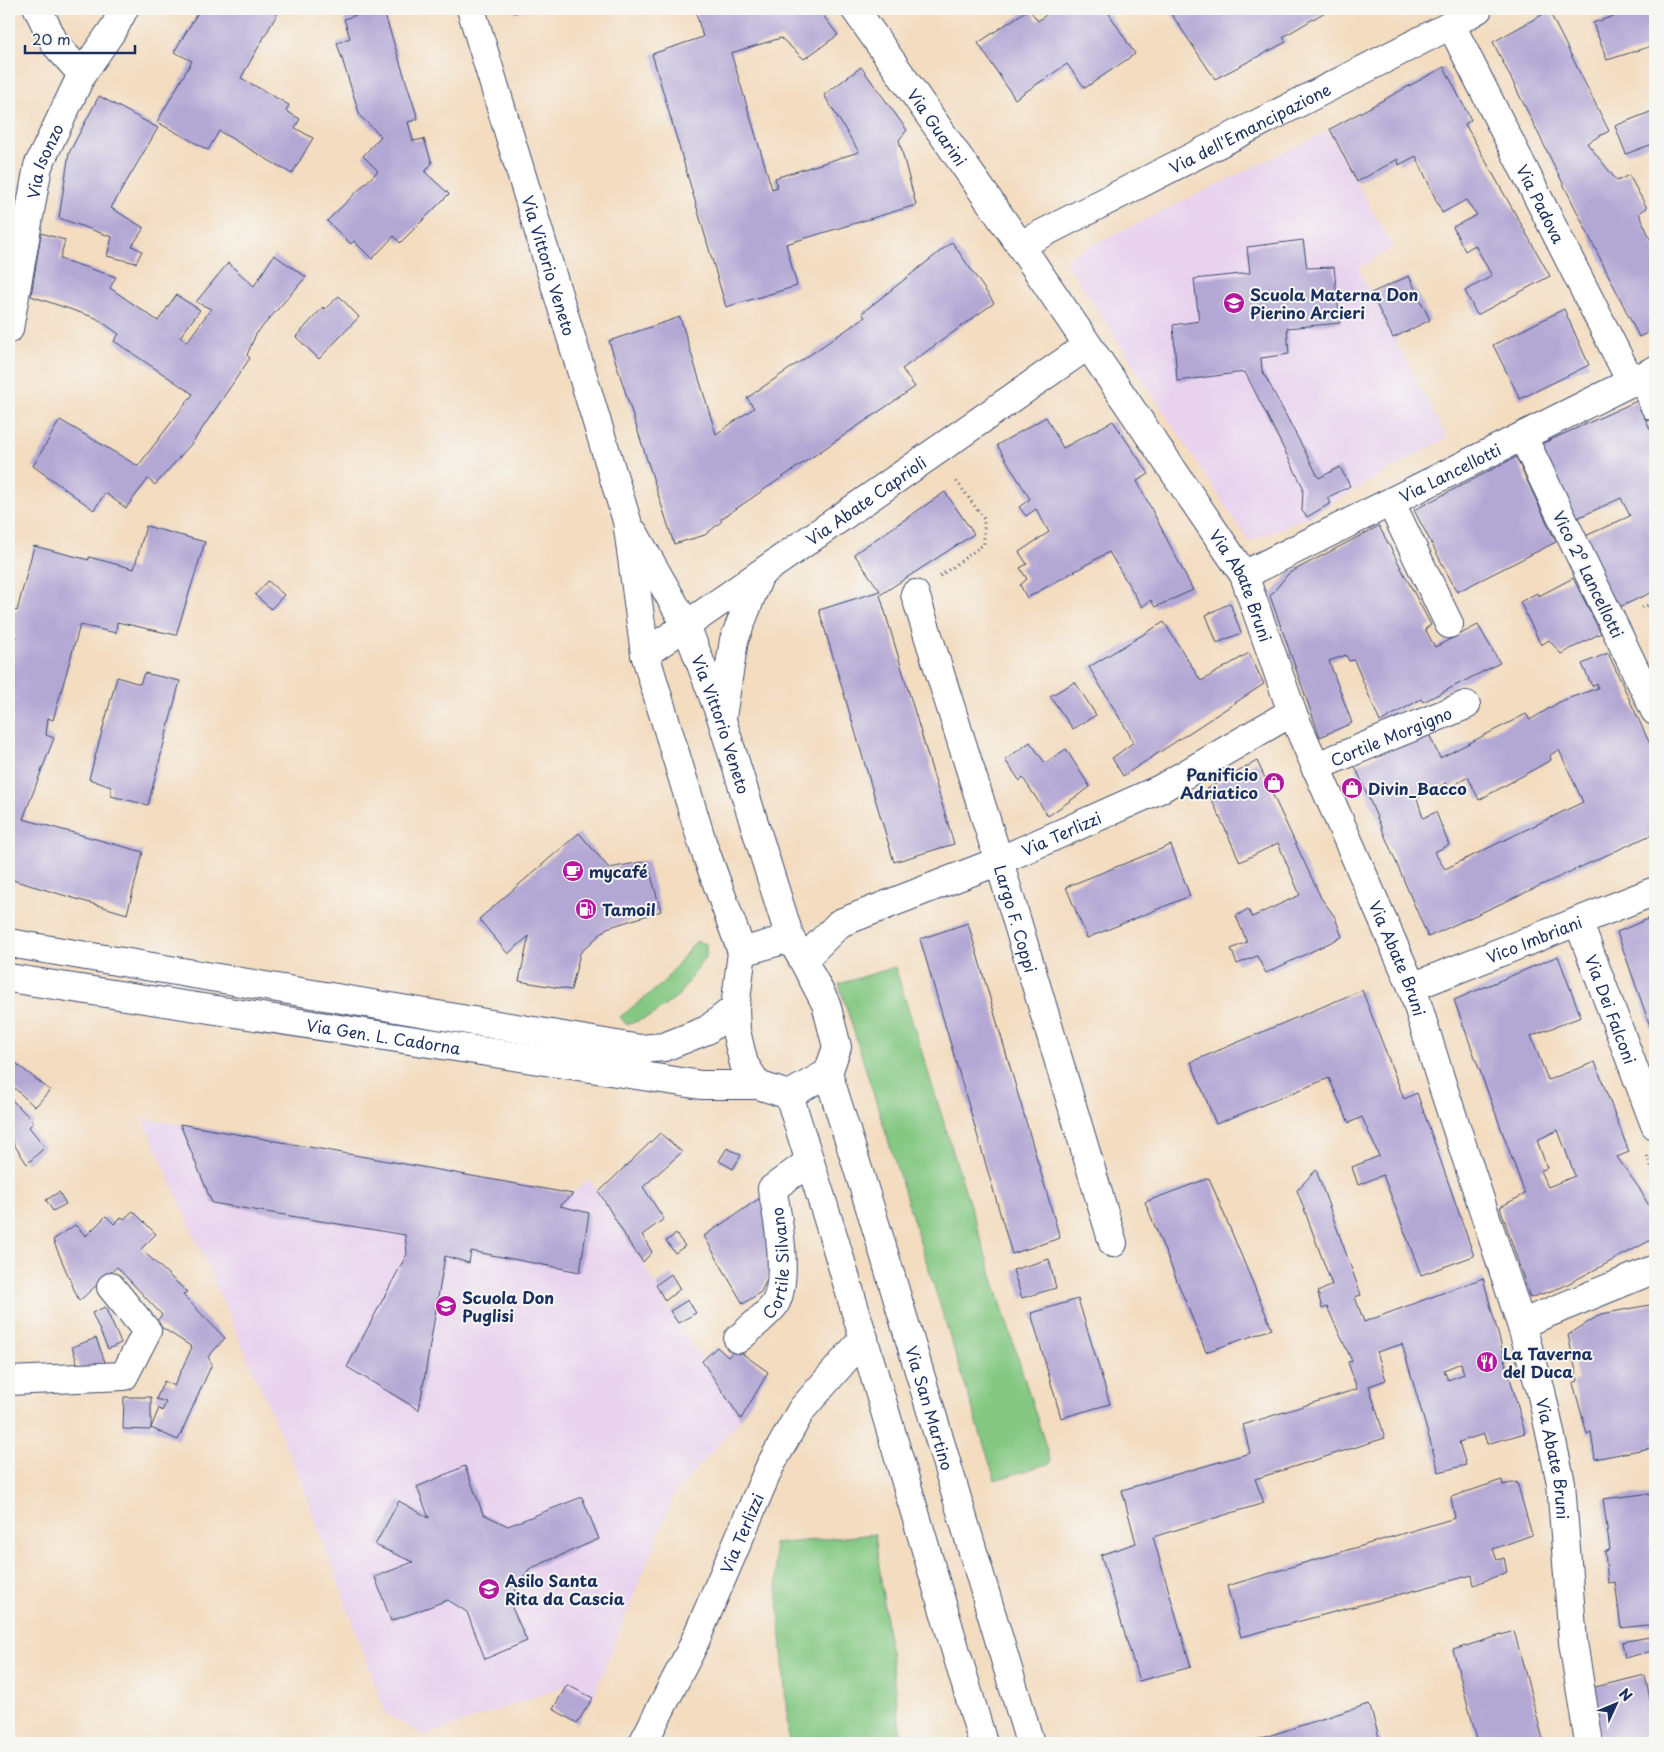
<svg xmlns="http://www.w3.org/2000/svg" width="1664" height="1752" viewBox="0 0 1664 1752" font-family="'Playpen Sans',sans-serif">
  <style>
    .built { fill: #e8d2ee }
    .green { fill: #84c882; stroke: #507c70 }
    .building { fill: #b3a7d4; fill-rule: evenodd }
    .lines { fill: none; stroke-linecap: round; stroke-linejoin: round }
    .minor-casing { stroke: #3b496d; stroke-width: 30 }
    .major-casing { stroke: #3b496d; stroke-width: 30 }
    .path { stroke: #3b496d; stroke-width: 3; stroke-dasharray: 1 4; stroke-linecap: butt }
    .minor { stroke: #fff; stroke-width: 28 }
    .major { stroke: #fff; stroke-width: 28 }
    .labels { text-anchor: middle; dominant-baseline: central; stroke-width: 4; stroke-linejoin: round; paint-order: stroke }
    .street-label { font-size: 16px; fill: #1b2f5e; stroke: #f6f6f2 }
    .poi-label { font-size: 16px; font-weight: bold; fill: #1b2f5e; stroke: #f6f6f2; text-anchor: start }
  </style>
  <rect width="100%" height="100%" fill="#f6f6f2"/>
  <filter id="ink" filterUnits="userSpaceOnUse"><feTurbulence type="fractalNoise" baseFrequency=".02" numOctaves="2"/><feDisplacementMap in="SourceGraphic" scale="10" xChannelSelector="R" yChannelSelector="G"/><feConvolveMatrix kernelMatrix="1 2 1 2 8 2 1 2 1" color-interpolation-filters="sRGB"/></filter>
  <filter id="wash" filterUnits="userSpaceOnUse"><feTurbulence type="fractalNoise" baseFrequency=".0096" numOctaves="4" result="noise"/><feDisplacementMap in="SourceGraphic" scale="20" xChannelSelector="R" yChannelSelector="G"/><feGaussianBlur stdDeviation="1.12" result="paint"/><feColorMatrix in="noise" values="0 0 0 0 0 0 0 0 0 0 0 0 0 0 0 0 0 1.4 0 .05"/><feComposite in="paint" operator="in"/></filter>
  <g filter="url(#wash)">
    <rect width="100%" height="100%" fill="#f3dcbf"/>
    <g class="built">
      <polygon points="1328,131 1393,248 1358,268 1447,438 1307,517 1249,542 1064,259"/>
      <polygon points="143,1118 572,1194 588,1179 599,1192 630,1244 643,1262 670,1311 741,1419 675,1493 593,1698 567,1685 426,1736 386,1714 302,1483"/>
    </g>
    <g class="green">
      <polygon points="696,941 706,944 706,956 679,995 653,1015 627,1025 620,1017 662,984"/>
      <polygon points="895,967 1051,1463 995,1480 839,984"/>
      <polygon points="875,1534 902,1743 789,1743 774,1544"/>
    </g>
    <g id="blocks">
      <g class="building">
        <polygon points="200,9 280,9 241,78 289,105 286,111 300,119 295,128 313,138 292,174 219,131 208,150 157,122 192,61 174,52"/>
        <polygon points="376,9 383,9 418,119 408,122 413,141 424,139 432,163 425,172 449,194 400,243 394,236 372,259 354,241 351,244 327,221 378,171 363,156 381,136 360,116 337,43 350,38 344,19"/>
        <polygon points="512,9 527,9 514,13"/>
        <polygon points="695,9 775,9 776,12 779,9 818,9 838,35 804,59 781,38 731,53 772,189 777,187 775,178 859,152 824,95 861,67 907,130 899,140 916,205 786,244 797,286 726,307 652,54 703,37"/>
        <polygon points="1029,9 1038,21 1054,9 1112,9 1108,12 1135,54 1085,88 1067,64 1015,99 978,43"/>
        <polygon points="1168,9 1330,9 1283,37 1286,42 1215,79"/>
        <polygon points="1635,9 1655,9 1655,45 1607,60 1593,23"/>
        <polygon points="1549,11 1609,131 1587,143 1617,181 1629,175 1647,208 1639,213 1655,250 1655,329 1639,337 1493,42"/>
        <polygon points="9,54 13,67 9,68"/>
        <polygon points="1444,67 1471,120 1465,124 1550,276 1477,315 1465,291 1492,276 1475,245 1465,251 1453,227 1477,215 1466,200 1442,213 1416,156 1399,165 1398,159 1357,182 1330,129"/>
        <polygon points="99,96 158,128 111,208 144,228 132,246 142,251 136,263 107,256 112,237 59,218 69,153"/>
        <polygon points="1655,110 1655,143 1626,154 1615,126"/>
        <polygon points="41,233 65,240 60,259 116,277 110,288 158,321 176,295 200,310 180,337 187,342 211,309 196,302 228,263 254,286 274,255 306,277 256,334 247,355 250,358 193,442 155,485 148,479 126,508 105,493 94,510 33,466 60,420 138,466 193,394 114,341 119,334 96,318 31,296"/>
        <polygon points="1303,240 1307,268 1334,267 1340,323 1287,328 1289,354 1261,358 1262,370 1319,478 1340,467 1350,486 1327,498 1331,503 1307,517 1302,511 1303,487 1245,372 1177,381 1173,325 1199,321 1194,279 1250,273 1247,247"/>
        <polygon points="952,242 994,303 902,369 915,387 721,519 722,521 705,535 674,544 609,341 680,317 716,434 754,408 747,398 865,317 862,313"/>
        <polygon points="1409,276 1430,320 1393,338 1371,293"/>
        <polygon points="339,296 359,317 319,359 296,337 323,307 325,309"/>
        <polygon points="1564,309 1589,365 1520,399 1493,345"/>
        <polygon points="1637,401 1655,440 1655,591 1615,609 1583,537 1630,516 1621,498 1573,520 1539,445"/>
        <polygon points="1046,417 1063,448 1113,421 1149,474 1137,481 1193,590 1155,607 1151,600 1142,607 1109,552 1027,598 1020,585 1027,579 1020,568 1027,564 1019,552 1049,532 1036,509 1026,516 1019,507 1030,499 997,445"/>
        <polygon points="1516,457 1556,542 1457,592 1414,510"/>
        <polygon points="945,492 974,534 880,595 954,844 894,862 819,610 880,591 854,554"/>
        <polygon points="146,526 205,542 176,635 117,622 116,633 80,625 53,720 48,718 46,735 54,738 23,819 143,852 127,914 9,879 9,657 16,636 9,633 9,628 14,610 17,611 34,546 89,560 89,557 134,569"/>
        <polygon points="1379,526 1431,625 1425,629 1435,647 1478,625 1500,663 1423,702 1421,699 1380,722 1354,660 1349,661 1346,655 1329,661 1352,723 1320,737 1270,596 1289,573"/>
        <polygon points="1573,578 1601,633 1561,654 1549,640 1541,645 1520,602 1537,593 1539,596"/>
        <polygon points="268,581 284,595 271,609 255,595"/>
        <polygon points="1230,603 1241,633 1217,643 1206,615"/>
        <polygon points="1164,622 1201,681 1249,653 1264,684 1123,776 1112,758 1134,742 1089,667"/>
        <path d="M1608,653L1655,755V833L1428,937L1355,766L1428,732L1440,758L1526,714L1530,720L1561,701L1598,688L1597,683L1592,686L1582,664ZM1559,750L1583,802L1445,869L1434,852L1449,845L1436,812L1423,818L1417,798L1446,783L1449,788L1468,777L1479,800L1551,760L1550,755Z"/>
        <polygon points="144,673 180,681 148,805 111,796 111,787 89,779 117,677 140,684"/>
        <polygon points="1075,682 1096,715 1073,729 1050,696"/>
        <polygon points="1030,742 1045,763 1066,749 1090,787 1048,816 1023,778 1020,781 1005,760"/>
        <polygon points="1257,761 1321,898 1335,917 1342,937 1266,973 1257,956 1237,964 1231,949 1247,942 1236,916 1248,909 1252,917 1300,895 1278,843 1240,862 1207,789"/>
        <polygon points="579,833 609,868 647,861 661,911 607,928 580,953 571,990 519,981 529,936 508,954 479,919"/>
        <polygon points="1171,845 1190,896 1087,938 1066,887"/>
        <polygon points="1655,916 1655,1040 1617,932"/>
        <polygon points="968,923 1060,1238 1012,1254 920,939"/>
        <path d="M1558,956L1581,1017L1531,1036L1548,1080L1595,1062L1629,1152L1617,1157L1639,1188L1655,1217V1238L1562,1287L1530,1298L1500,1207L1525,1194L1454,1000ZM1558,1130L1575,1176L1548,1187L1540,1171L1547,1168L1537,1140Z"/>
        <polygon points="1362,990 1404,1099 1417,1093 1474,1256 1421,1275 1383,1175 1358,1185 1352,1167 1379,1156 1362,1117 1349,1123 1329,1078 1216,1124 1191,1062"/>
        <polygon points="9,1058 50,1090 35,1107 9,1083"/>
        <polygon points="9,1097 34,1122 29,1127 45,1147 27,1164 13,1143 14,1141 9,1136"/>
        <polygon points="180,1124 573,1194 560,1206 589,1213 580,1272 471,1251 469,1263 445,1256 419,1410 347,1367 407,1254 405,1235 212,1203"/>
        <polygon points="660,1133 682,1152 643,1187 664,1219 642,1235 652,1252 643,1262 630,1244 599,1192"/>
        <polygon points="727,1148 741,1155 733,1169 719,1161"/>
        <path d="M1316,1170L1361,1295L1355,1297L1364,1322L1483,1278L1525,1433L1487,1444L1484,1434L1459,1442L1466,1465L1439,1472L1402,1344L1377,1352L1386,1380L1369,1386L1385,1438L1255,1479L1264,1503L1153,1537L1191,1667L1139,1681L1101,1555L1136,1543L1122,1490L1250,1453L1243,1425L1357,1389L1348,1362L1352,1361L1327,1307L1322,1309L1318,1292L1332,1285L1297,1190ZM1461,1363L1464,1374L1448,1380L1444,1370Z"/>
        <polygon points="1209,1178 1272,1329 1206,1352 1145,1202"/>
        <polygon points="59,1192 66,1204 53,1211 46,1200"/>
        <polygon points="760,1198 769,1223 770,1273 761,1292 743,1304 704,1236"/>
        <polygon points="133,1211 156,1234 141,1249 187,1292 183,1295 225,1338 208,1357 212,1364 178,1440 151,1428 150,1430 123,1429 124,1397 151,1397 151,1428 159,1408 162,1411 166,1402 156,1399 164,1381 174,1386 192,1347 155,1323 162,1315 117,1267 79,1301 53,1240 75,1225 86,1236 106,1216 114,1224 122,1217 124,1219"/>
        <polygon points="676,1234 685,1246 675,1253 666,1241"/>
        <polygon points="1049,1259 1056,1288 1022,1298 1013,1270"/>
        <polygon points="671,1274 680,1289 665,1301 656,1285"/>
        <polygon points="1078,1299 1110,1404 1061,1418 1031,1313"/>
        <polygon points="688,1300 696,1313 678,1323 670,1311"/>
        <polygon points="1655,1304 1655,1447 1595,1459 1591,1432 1587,1434 1573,1383 1578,1381 1568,1335 1601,1314"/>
        <polygon points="105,1307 121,1343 108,1349 92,1313"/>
        <polygon points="96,1338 105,1362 80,1371 72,1347"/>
        <polygon points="717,1347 728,1357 736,1349 768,1372 741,1419 702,1361"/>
        <polygon points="465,1466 483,1514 508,1526 582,1497 599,1539 529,1569 509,1601 527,1641 485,1659 467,1612 448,1600 391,1621 375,1577 413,1562 375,1545 399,1501 429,1518 417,1487"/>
        <polygon points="1502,1480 1503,1485 1517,1482 1532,1535 1493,1549 1497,1560 1504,1558 1507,1572 1474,1585 1472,1575 1241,1637 1227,1586 1455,1518 1451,1497"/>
        <polygon points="1644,1494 1655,1495 1655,1537 1650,1540 1655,1572 1655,1624 1621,1628 1615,1582 1608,1583 1605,1551 1610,1550 1603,1499"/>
        <polygon points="1514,1631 1544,1743 1478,1743 1453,1650"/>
        <polygon points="1655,1636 1655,1650 1625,1658 1622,1642"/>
        <polygon points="1645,1675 1655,1725 1655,1743 1601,1743 1591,1688"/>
        <polygon points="567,1685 593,1698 577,1723 553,1709"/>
        <polygon points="1369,1704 1381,1743 1246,1743"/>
      </g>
    </g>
  </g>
  <g filter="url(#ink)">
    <use href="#blocks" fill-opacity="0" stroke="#3b496d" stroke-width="1"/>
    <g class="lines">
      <g class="minor-casing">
        <g id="minor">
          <polyline points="38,9 55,44 82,74"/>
          <path id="s1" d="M471,9L627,521L645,654L703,845L742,952"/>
          <path id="s2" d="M855,9L1020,245L1244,575L1292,712L1412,987L1442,1084L1521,1324L1541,1391L1561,1483L1573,1642L1589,1743"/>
          <path id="s3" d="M1451,25L1631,382"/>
          <path id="s4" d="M1020,245L1451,25L1478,9"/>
          <path id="s5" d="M9,329L38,166L82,74L114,28L124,9"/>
          <polyline points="1642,377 1655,407"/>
          <polyline points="1523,437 1655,711"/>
          <polyline points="1391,503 1449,624"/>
          <path id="s6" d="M634,533L686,625L721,717L790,938"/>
          <path id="s7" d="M1244,575L1655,370"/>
          <path id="s8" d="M915,594L999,861L1113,1243"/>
          <path id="s9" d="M645,654L1087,346"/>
          <polyline points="722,717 734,640 760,574"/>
          <path id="s10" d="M1315,767L1466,705"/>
          <path id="s11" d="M1578,921L1655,1125"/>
          <path id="s12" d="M803,960L840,923L999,861L1160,789L1292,712"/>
          <path id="s13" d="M1412,987L1655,891"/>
          <polyline points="1521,1324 1655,1269"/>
          <path id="s14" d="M738,1339C746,1332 770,1312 775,1304C789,1279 778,1216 772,1189L810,1161"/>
          <polyline points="9,1381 124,1376 147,1331 111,1287"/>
          <path id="s15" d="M643,1743L692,1648L770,1466L802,1409L864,1338"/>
        </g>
      </g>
      <g class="major-casing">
        <g id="major">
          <polygon points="790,938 803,960 826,1004 837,1047 828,1073 789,1095 758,1085 744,1064 736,1031 735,1008 742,952"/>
          <polyline points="9,943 640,1049 664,1047 707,1030 735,1008"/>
          <path id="s16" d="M9,978L701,1085H758"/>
          <path id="s17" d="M828,1073L877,1230L1030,1743"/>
          <polyline points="789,1095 835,1242 983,1743"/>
        </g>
      </g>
      <g class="path">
        <polyline points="940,576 984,544 984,519 955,479"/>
        <polyline points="1642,608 1655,602"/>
        <polyline points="1647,1156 1655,1177"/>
      </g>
      <use href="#minor" class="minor"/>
      <use href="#major" class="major"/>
    </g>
  </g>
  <defs>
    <g id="school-disc" transform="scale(1.125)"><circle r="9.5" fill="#b5179e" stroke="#f6f6f2"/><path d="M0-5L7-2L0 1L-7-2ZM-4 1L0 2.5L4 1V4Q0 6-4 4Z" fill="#fff"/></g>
    <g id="shop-disc" transform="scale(1.125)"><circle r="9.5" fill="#b5179e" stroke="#f6f6f2"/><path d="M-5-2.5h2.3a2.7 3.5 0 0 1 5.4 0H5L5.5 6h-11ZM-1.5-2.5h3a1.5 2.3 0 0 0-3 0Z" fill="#fff"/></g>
    <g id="cafe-disc" transform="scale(1.125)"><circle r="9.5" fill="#b5179e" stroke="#f6f6f2"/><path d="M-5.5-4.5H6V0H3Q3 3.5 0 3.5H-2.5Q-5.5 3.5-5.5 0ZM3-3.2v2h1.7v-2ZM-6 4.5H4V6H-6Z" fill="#fff"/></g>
    <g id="fuel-disc" transform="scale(1.125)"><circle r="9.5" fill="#b5179e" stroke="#f6f6f2"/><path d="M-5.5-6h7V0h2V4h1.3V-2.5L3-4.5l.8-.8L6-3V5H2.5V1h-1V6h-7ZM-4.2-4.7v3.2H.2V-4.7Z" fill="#fff"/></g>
    <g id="restaurant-disc" transform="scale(1.125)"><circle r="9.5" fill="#b5179e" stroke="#f6f6f2"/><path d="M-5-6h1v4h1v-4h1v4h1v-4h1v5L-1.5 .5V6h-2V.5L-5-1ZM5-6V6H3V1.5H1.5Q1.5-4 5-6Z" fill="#fff"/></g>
  </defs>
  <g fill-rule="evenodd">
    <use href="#school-disc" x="1234" y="303"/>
    <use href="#shop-disc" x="1274" y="783"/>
    <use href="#shop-disc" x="1352" y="788"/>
    <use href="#cafe-disc" x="573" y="871"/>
    <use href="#fuel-disc" x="586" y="909"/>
    <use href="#school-disc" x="446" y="1306"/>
    <use href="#restaurant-disc" x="1487" y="1362"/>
    <use href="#school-disc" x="489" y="1589"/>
  </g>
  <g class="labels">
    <g class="street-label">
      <text stroke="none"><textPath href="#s2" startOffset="144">Via Guarini</textPath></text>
      <text stroke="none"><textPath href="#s4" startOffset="258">Via dell'Emancipazione</textPath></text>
      <text stroke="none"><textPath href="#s5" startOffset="172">Via Isonzo</textPath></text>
      <text stroke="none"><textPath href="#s3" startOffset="200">Via Padova</textPath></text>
      <text stroke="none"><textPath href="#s1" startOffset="268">Via Vittorio Veneto</textPath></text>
      <text stroke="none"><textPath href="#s7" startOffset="230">Via Lancellotti</textPath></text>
      <text stroke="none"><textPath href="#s9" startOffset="269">Via Abate Caprioli</textPath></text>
      <text transform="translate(1589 574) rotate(64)">Vico 2º Lancellotti</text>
      <text stroke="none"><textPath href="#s2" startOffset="695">Via Abate Bruni</textPath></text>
      <text stroke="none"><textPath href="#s6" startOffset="211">Via Vittorio Veneto</textPath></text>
      <text stroke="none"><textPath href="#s10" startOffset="82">Cortile Morgigno</textPath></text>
      <text stroke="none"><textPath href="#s12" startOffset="291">Via Terlizzi</textPath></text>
      <text stroke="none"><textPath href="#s8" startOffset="340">Largo F. Coppi</textPath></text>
      <text stroke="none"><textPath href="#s13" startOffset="131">Vico Imbriani</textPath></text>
      <text stroke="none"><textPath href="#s2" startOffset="1100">Via Abate Bruni</textPath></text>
      <text stroke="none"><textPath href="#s11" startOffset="94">Via Dei Falconi</textPath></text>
      <text stroke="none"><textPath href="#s16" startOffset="379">Via Gen. L. Cadorna</textPath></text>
      <text stroke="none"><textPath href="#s14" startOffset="92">Cortile Silvano</textPath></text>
      <text stroke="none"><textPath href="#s17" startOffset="350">Via San Martino</textPath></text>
      <text stroke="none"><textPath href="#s2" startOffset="1625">Via Abate Bruni</textPath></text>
      <text stroke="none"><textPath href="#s15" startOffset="232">Via Terlizzi</textPath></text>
    </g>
    <g class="poi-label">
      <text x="1250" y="294">Scuola Materna Don<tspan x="1250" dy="18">Pierino Arcieri</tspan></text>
      <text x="1258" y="774" text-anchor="end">Panificio<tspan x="1258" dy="18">Adriatico</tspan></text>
      <text x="1368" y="788">Divin_Bacco</text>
      <text x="589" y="871">mycafé</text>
      <text x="602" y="909">Tamoil</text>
      <text x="462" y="1297">Scuola Don<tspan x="462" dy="18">Puglisi</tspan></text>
      <text x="1503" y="1353">La Taverna<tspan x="1503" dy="18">del Duca</tspan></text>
      <text x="505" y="1580">Asilo Santa<tspan x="505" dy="18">Rita da Cascia</tspan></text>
    </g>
  </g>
  <rect width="1664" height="1752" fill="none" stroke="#f6f6f2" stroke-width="30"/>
  <g transform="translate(1616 1704) rotate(46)" stroke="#f6f6f2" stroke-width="4" paint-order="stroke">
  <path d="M0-4L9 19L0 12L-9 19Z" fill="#1b2f5e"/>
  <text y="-8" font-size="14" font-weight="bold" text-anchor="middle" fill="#1b2f5e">N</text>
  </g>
  <path d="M25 45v8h110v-8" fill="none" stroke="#1b2f5e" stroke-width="2.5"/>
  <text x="32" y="45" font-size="15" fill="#1b2f5e" stroke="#f6f6f2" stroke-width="4" paint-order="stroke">20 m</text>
</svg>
